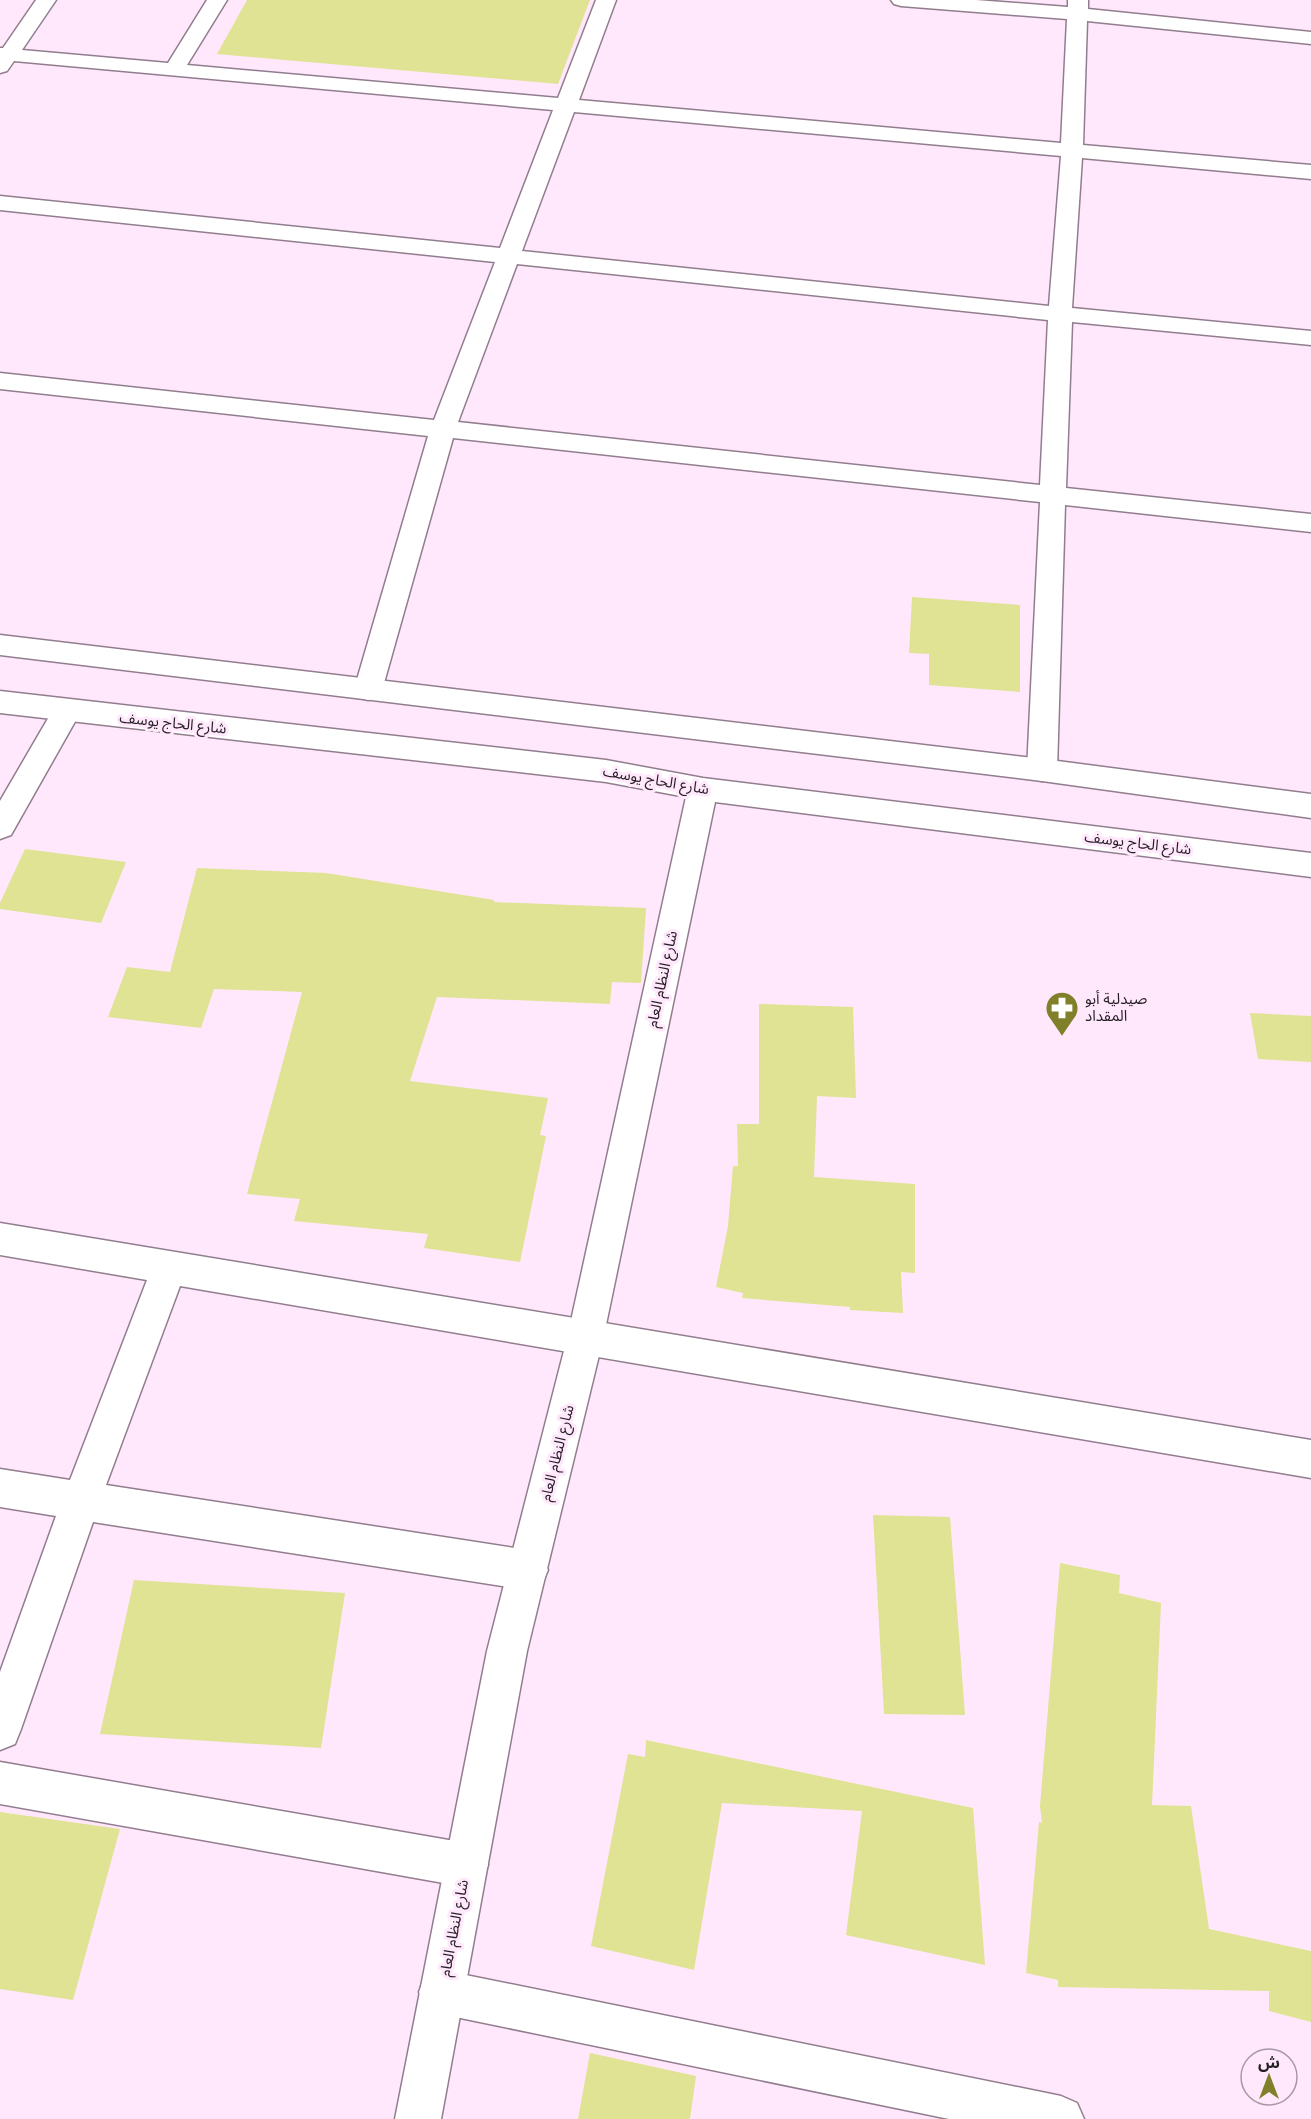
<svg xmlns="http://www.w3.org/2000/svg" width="1311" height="2119" viewBox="0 0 1311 2119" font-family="Figtree,'Noto Sans Arabic',sans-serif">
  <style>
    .building { fill: #e0e294 }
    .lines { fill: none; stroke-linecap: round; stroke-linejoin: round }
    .street-casing { stroke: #917d8e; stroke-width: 3 }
    .secondary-casing { stroke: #917d8e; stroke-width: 3 }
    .street { fill: #fff; fill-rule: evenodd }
    .secondary { fill: #fff; fill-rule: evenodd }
    .labels { text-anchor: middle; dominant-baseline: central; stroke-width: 6; stroke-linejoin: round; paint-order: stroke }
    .street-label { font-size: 15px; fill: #261e25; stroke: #ffe8fb }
    .poi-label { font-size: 15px; fill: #261e25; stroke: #ffe8fb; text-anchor: start }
  </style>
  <rect width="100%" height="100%" fill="#ffe8fb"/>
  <g class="building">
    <polygon points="247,0 590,0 558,84 217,54"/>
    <polygon points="912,597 1020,605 1020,692 929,685 929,654 909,653"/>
    <polygon points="25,849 126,862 101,923 0,909 0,903"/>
    <polygon points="197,868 326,873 494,900 494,902 646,908 641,983 612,982 610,1004 437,997 410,1081 548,1098 540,1135 546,1136 520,1262 424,1248 428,1234 294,1221 300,1199 247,1194 302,992 214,989 201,1028 108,1017 127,967 170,972"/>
    <polygon points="759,1004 853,1007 856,1098 817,1096 814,1177 915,1184 915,1273 901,1272 903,1313 850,1310 850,1307 742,1298 743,1293 716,1287 728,1226 733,1166 738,1166 737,1124 759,1124"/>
    <polygon points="1250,1013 1311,1016 1311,1062 1258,1059"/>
    <polygon points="873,1515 950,1517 965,1715 884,1714"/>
    <polygon points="1060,1563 1120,1575 1119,1593 1161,1603 1152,1805 1191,1806 1209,1929 1311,1951 1311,2022 1269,2011 1269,1991 1058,1987 1058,1980 1026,1973 1039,1822 1042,1823 1040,1806"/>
    <polygon points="134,1580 345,1593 321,1748 100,1734"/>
    <polygon points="646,1740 973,1808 985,1965 846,1935 862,1811 722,1803 694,1970 591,1946 628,1754 645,1757"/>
    <polygon points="0,1812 120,1829 73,2000 0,1989"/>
    <polygon points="590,2053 696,2076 690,2119 578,2119"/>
  </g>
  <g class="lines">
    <g class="street-casing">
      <g id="street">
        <path d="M36,0H56L22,50L168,63L207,0H227L187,65L558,98L596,0H616L579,100L1061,143L1067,19L901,6L894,4L891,0H976L1068,7V0H1088V9L1311,32V44L1087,21L1083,145L1311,165V179L1082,158L1072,308L1311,331V345L1072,322L1066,488L1311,514V532L1065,505L1057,770L1052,778L1042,781L1032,778L1027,770L1040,502L453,438L382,690L378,697L368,700L358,697L354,690L428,436L0,389V373L434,420L495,262L0,210V196L500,248L553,110L14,61L7,71L0,73V48H3ZM574,112L1061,156L1049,306L522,251ZM517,264L1048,320L1040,485L458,422Z"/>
        <polygon points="67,700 77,703 81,711 11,835 0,839 0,801 57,703"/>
        <polygon points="0,1223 1311,1440 1311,1478 180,1286 106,1485 528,1550 542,1556 548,1570 542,1584 528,1590 93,1522 21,1729 15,1744 0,1750 0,1672 56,1516 0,1507 0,1469 70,1480 147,1280 0,1255"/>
        <polygon points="0,1762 466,1843 481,1850 488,1865 481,1880 466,1887 0,1804"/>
        <polygon points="441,1970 1061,2096 1077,2103 1084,2119 949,2119 441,2014 425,2008 419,1992 425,1976"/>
      </g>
    </g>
    <g class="secondary-casing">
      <g id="secondary">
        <polygon points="0,635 1042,759 1311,794 1311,818 1042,781 0,655"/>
        <polygon points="0,691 606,760 703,778 1311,853 1311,877 715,802 603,1339 527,1651 441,2119 395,2119 487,1651 567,1339 686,797 606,782 0,713"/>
      </g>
    </g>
    <use href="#street" class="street"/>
    <use href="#secondary" class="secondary"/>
  </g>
  <defs>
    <g id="pharmacy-pin" transform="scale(1.725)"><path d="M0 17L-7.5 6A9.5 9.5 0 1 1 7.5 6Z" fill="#7f8029" stroke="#ffe8fb"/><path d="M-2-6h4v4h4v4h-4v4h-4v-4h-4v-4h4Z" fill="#fff"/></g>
  </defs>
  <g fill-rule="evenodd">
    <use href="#pharmacy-pin" x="1062" y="1008"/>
  </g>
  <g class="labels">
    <g class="street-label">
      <text transform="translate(173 723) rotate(6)">شارع الحاج يوسف</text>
      <text transform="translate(656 780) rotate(10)">شارع الحاج يوسف</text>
      <text transform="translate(1138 843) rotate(7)">شارع الحاج يوسف</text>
      <text transform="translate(662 979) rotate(-78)">شارع النظام العام</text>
      <text transform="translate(557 1453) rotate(-76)">شارع النظام العام</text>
      <text transform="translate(454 1928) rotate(-79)">شارع النظام العام</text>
    </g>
    <g class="poi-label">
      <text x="1085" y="999">صيدلية أبو<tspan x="1085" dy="17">المقداد</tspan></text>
    </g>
  </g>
  <g transform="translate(1269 2077)"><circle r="28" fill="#ffe8fb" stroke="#a897a5" stroke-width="1.5"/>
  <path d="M0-4.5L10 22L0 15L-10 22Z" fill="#7f8029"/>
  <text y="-9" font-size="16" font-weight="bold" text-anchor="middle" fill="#261e25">ش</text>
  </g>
</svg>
